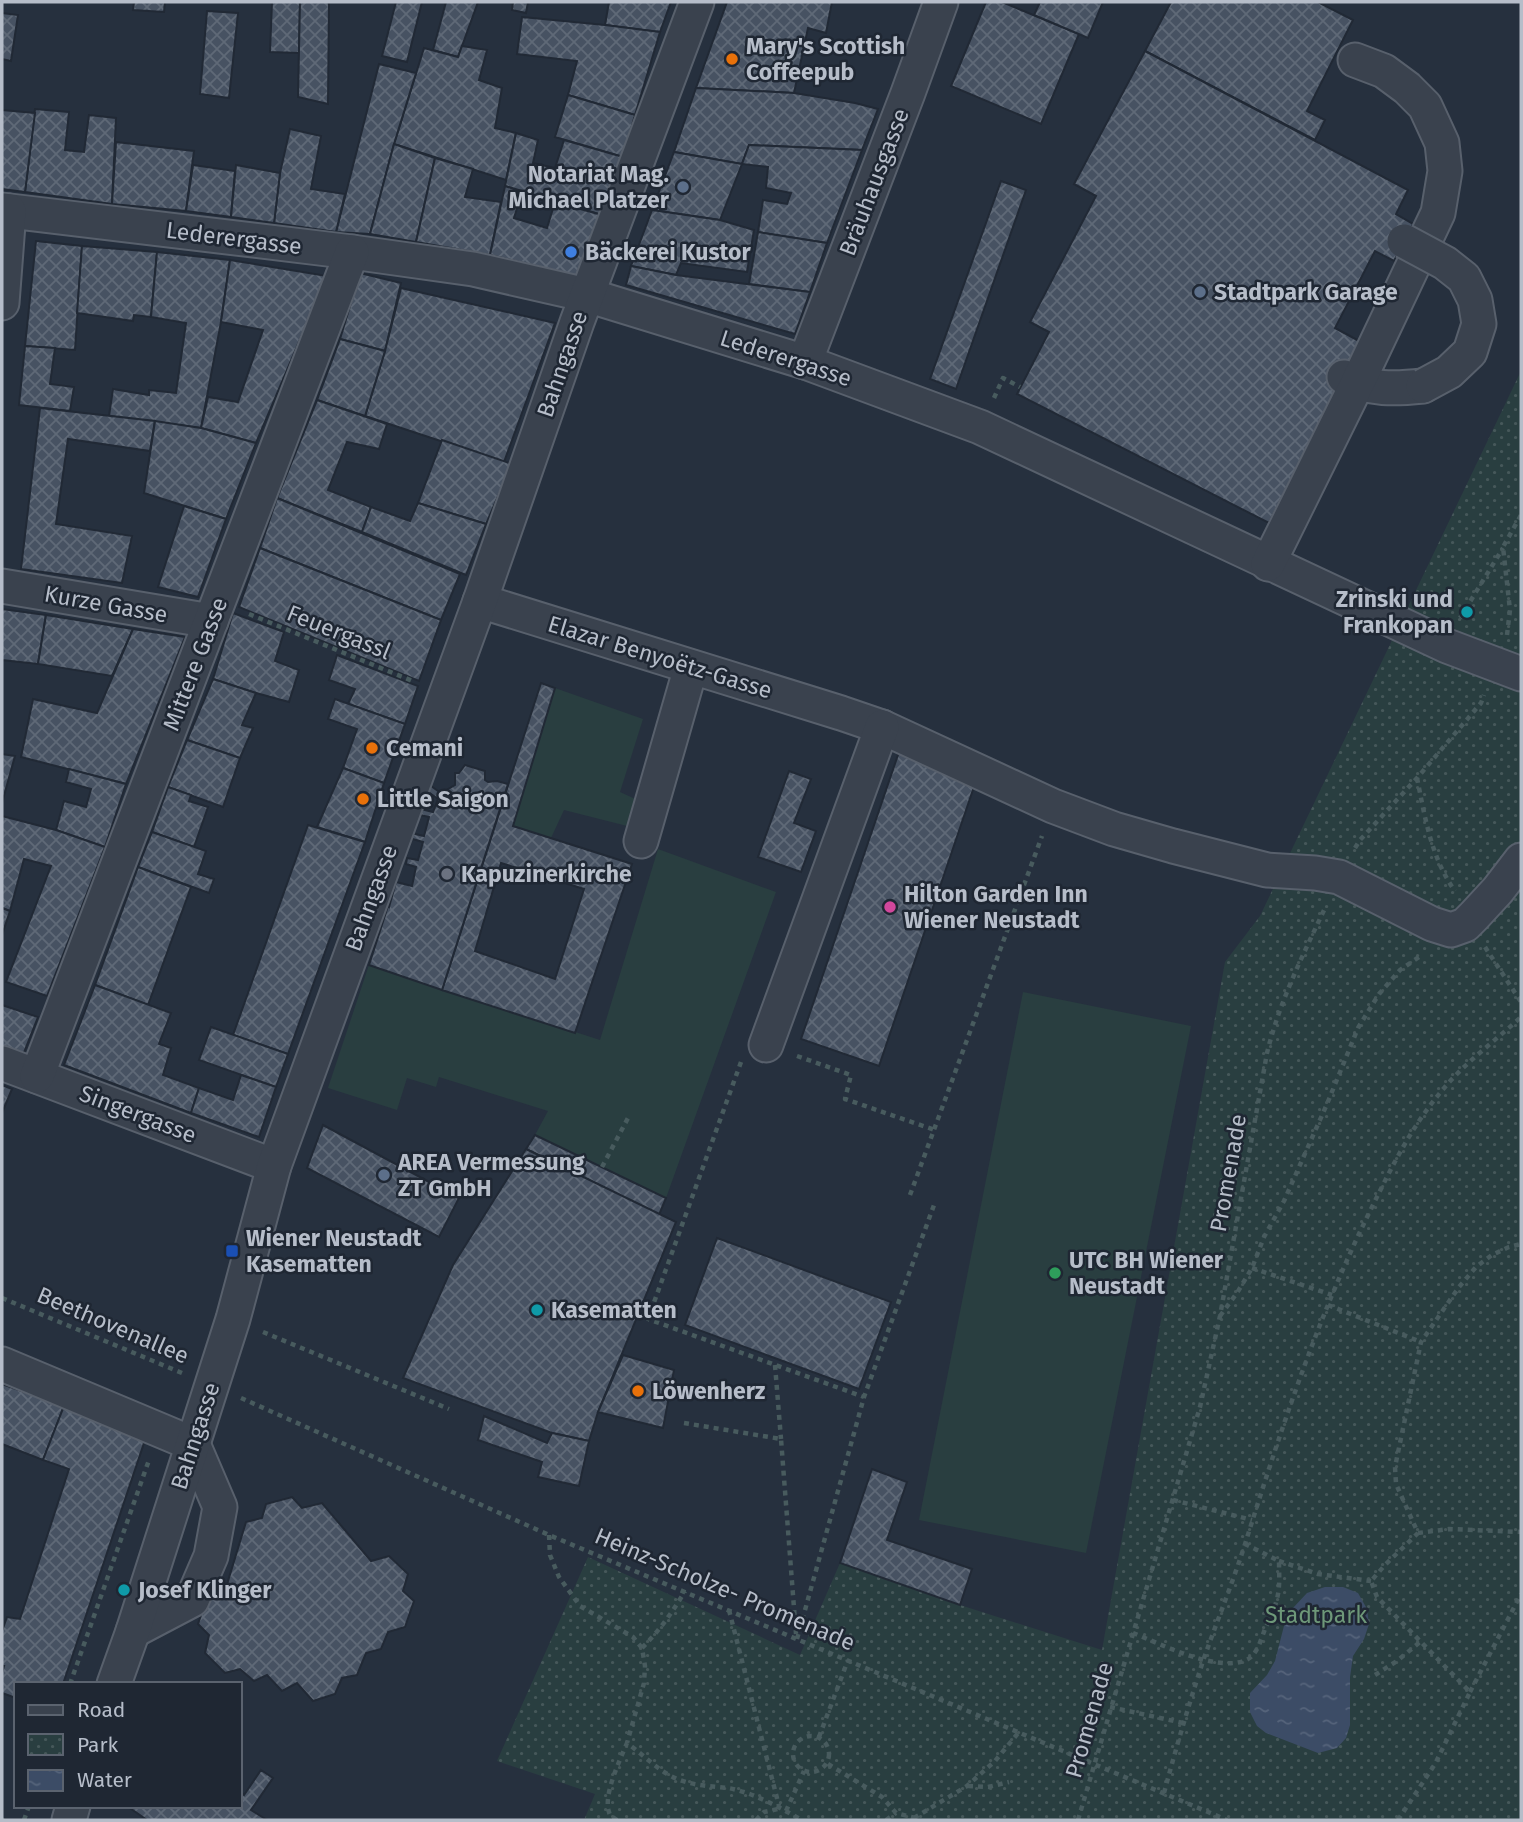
<svg xmlns="http://www.w3.org/2000/svg" width="1523" height="1822" viewBox="0 0 1523 1822" font-family="'Fira Sans',sans-serif">
  <style>
    .grass { fill: #293e40 }
    .park { fill: url(#park-dots) }
    .water { fill: url(#water-ripples) }
    .building { fill: url(#building-cross-hatch); stroke: #212935; stroke-width: 2; fill-rule: evenodd }
    .lines { fill: none; stroke-linecap: round; stroke-linejoin: round }
    .minor-casing { stroke: #58606c; stroke-width: 37 }
    .path { stroke: #485b5e; stroke-width: 4.5; stroke-dasharray: 5 5; stroke-linecap: butt }
    .minor { stroke: #3a424e; stroke-width: 33 }
    .minor-bridge-casing { stroke: #58606c; stroke-width: 37; stroke-linecap: butt }
    .minor-bridge { stroke: #3a424e; stroke-width: 33 }
    .food-dot { fill: #e8710a; stroke: #1f2733; stroke-width: 2.5 }
    .service-dot { fill: #5c6f8a; stroke: #1f2733; stroke-width: 2.5 }
    .shop-dot { fill: #3f7fe0; stroke: #1f2733; stroke-width: 2.5 }
    .culture-dot { fill: #0f9aa8; stroke: #1f2733; stroke-width: 2.5 }
    .worship-dot { fill: #6b7280; stroke: #1f2733; stroke-width: 2.5 }
    .hotel-dot { fill: #d1479c; stroke: #1f2733; stroke-width: 2.5 }
    .transit-dot { fill: #1a4fb4; stroke: #1f2733; stroke-width: 2.5 }
    .leisure-dot { fill: #2e9e5b; stroke: #1f2733; stroke-width: 2.5 }
    .labels { text-anchor: middle; dominant-baseline: central; stroke-width: 5; stroke-linejoin: round; paint-order: stroke }
    .poi-label { font-size: 23px; font-weight: bold; fill: #b6bdc9; stroke: #1f2733; text-anchor: start }
    .street-label { font-size: 23px; fill: #b6bdc9; stroke: #1f2733 }
    .park-label { font-size: 23px; fill: #6e9879; stroke: #1f2733 }
  </style>
  <defs>
    <pattern id="park-dots" width="8" height="8" patternUnits="userSpaceOnUse" patternTransform="scale(1.75)"><rect width="8" height="8" fill="#293e40"/><path d="M2 2h.1M6 6h.1" fill="none" stroke="#46585a" stroke-width="1.8" stroke-linecap="round"/></pattern>
    <pattern id="water-ripples" width="26" height="14" patternUnits="userSpaceOnUse" patternTransform="scale(1.75)"><rect width="26" height="14" fill="#3c4c66"/><path d="M2 4q2-2 4 0t4 0M15 11q2-2 4 0t4 0" fill="none" stroke="#56647b"/></pattern>
    <pattern id="building-cross-hatch" width="8" height="8" patternUnits="userSpaceOnUse" patternTransform="scale(1.75)"><rect width="8" height="8" fill="#475262"/><path d="M0 0l8 8M0 8l8-8" fill="none" stroke="#5f6977"/></pattern>
  </defs>
  <rect width="100%" height="100%" fill="#26303e"/>
  <g class="grass">
    <polygon points="555,688 643,719 620,792 644,803 635,828 564,810 551,838 513,826"/>
    <polygon points="658,849 776,892 666,1198 535,1135 548,1111 439,1077 436,1087 407,1078 397,1110 328,1088 369,965 600,1040"/>
    <polygon points="1023,992 1191,1026 1086,1553 919,1520"/>
  </g>
  <polygon class="park" points="1521,371 1521,1820 584,1820 595,1794 497,1761 588,1557 800,1655 840,1563 960,1605 1102,1650 1225,962 1260,916"/>
  <polygon class="water" points="1325,1587 1343,1587 1358,1593 1367,1609 1369,1624 1364,1639 1353,1656 1350,1677 1350,1725 1346,1738 1337,1748 1318,1753 1266,1733 1257,1726 1250,1712 1250,1693 1267,1675 1275,1661 1285,1622 1293,1608 1307,1593"/>
  <g class="building">
    <polygon points="134,2 165,2 164,12 133,10"/>
    <polygon points="272,2 300,2 299,53 270,52"/>
    <polygon points="300,2 329,2 328,104 298,97"/>
    <polygon points="396,2 422,2 407,62 382,56"/>
    <polygon points="446,2 478,2 458,57 433,50"/>
    <polygon points="513,2 528,2 526,13 512,10"/>
    <polygon points="609,2 671,2 660,32 605,25"/>
    <polygon points="727,2 832,2 826,33 808,28 794,93 696,88"/>
    <polygon points="986,2 1002,2 1079,34 1041,124 951,86"/>
    <polygon points="1040,2 1103,2 1088,38 1034,15"/>
    <polygon points="1171,2 1318,2 1353,20 1307,111 1325,120 1315,140 1145,51"/>
    <polygon points="207,11 238,13 229,98 200,94"/>
    <polygon points="2,13 18,15 11,61 2,59"/>
    <polygon points="522,17 605,25 660,32 635,115 568,95 577,61 517,54"/>
    <polygon points="462,46 487,50 479,80 502,88 495,128 516,133 506,180 394,144 424,48 458,57"/>
    <polygon points="1145,51 1408,190 1396,214 1413,224 1394,261 1375,251 1335,328 1361,342 1269,523 1017,394 1049,332 1030,322 1096,196 1074,184"/>
    <polygon points="379,64 416,73 394,144 370,234 336,232"/>
    <polygon points="696,88 794,93 855,103 878,109 862,150 749,145 742,164 674,152"/>
    <polygon points="568,95 635,115 623,157 555,137"/>
    <polygon points="35,109 69,112 65,150 84,152 89,115 116,118 112,204 25,192"/>
    <polygon points="2,110 35,113 25,192 2,189"/>
    <polygon points="290,129 321,136 311,189 345,194 336,232 274,223 280,173"/>
    <polygon points="516,133 538,140 533,163 555,168 564,140 623,157 602,215 505,186"/>
    <polygon points="116,142 194,151 186,211 112,204"/>
    <polygon points="394,144 435,158 416,242 370,234"/>
    <polygon points="749,145 862,150 827,243 758,232 763,200 787,204 791,193 766,188 768,167 742,164"/>
    <polygon points="674,152 742,164 720,220 652,210"/>
    <polygon points="435,158 473,169 465,197 501,202 490,255 416,242"/>
    <polygon points="193,165 235,171 231,217 186,211"/>
    <polygon points="236,165 280,173 274,223 231,217"/>
    <polygon points="1001,181 1026,190 956,389 930,379"/>
    <polygon points="505,186 522,192 514,218 547,228 555,202 602,215 582,277 490,255"/>
    <polygon points="652,210 720,220 754,230 747,272 681,263 676,275 631,266"/>
    <polygon points="758,232 827,243 810,292 749,284"/>
    <polygon points="36,241 82,246 75,350 25,346"/>
    <polygon points="82,246 157,252 151,317 134,315 133,321 77,313"/>
    <polygon points="157,252 230,260 221,322 201,428 109,416 113,389 149,395 149,390 176,393 186,323 151,317"/>
    <polygon points="230,260 327,276 256,443 201,428 208,397 238,402 263,330 221,322"/>
    <polygon points="631,266 676,275 810,292 795,334 626,285"/>
    <polygon points="360,273 401,283 385,351 340,339"/>
    <polygon points="401,288 555,323 504,462 365,416 385,351"/>
    <polygon points="340,339 385,351 365,416 317,400"/>
    <polygon points="25,346 55,348 50,384 74,387 70,411 19,405"/>
    <polygon points="317,400 387,424 379,449 347,442 328,490 371,507 362,532 277,498"/>
    <polygon points="40,408 155,421 150,451 68,439 56,524 132,536 122,583 21,569"/>
    <polygon points="155,421 201,428 256,443 226,519 144,493"/>
    <polygon points="442,440 512,464 486,524 418,503"/>
    <polygon points="277,498 460,574 441,620 260,548"/>
    <polygon points="418,503 486,524 466,575 362,532 371,507 410,521"/>
    <polygon points="184,506 226,519 198,597 158,587"/>
    <polygon points="260,548 441,620 419,681 239,607"/>
    <polygon points="2,609 46,615 38,664 2,660"/>
    <polygon points="233,613 284,632 275,661 299,670 289,702 256,693 213,679"/>
    <polygon points="46,615 133,629 112,676 38,664"/>
    <polygon points="133,629 185,637 126,784 21,757 33,699 97,713"/>
    <polygon points="337,655 418,686 405,724 348,704 355,689 329,680"/>
    <polygon points="213,679 256,693 242,725 253,728 240,758 187,740"/>
    <path d="M541,683L555,688L513,826L632,864L575,1033L442,990ZM501,863L584,889L555,979L475,951Z"/>
    <polygon points="335,699 405,724 384,783 343,768 357,729 328,719"/>
    <polygon points="187,740 240,758 223,807 168,787"/>
    <polygon points="900,749 978,775 879,1066 801,1039"/>
    <polygon points="2,754 15,756 2,803"/>
    <polygon points="465,765 485,771 485,780 488,782 497,781 508,784 442,990 369,965 388,906 389,907 396,882 412,886 416,867 406,864 407,858 418,860 423,842 409,838 411,833 424,836 429,817 420,815 421,809 433,812 438,799 427,791 431,786 441,793 455,785 455,773 459,773"/>
    <polygon points="343,768 384,783 365,842 317,827"/>
    <polygon points="69,769 126,784 105,847 56,830 64,801 86,807 91,789 66,782"/>
    <polygon points="789,771 811,779 794,823 816,831 801,872 758,857"/>
    <polygon points="168,787 191,795 189,801 208,807 194,847 152,832"/>
    <polygon points="2,816 56,830 105,847 47,996 6,982 51,866 24,859 10,911 2,908"/>
    <polygon points="308,825 365,842 288,1054 233,1035"/>
    <polygon points="152,832 206,851 198,874 214,879 209,893 138,867"/>
    <polygon points="138,867 191,887 148,1005 95,985"/>
    <polygon points="2,908 10,911 2,935"/>
    <polygon points="95,985 171,1013 159,1044 171,1048 163,1075 199,1088 191,1113 64,1065"/>
    <polygon points="2,1005 38,1017 21,1060 2,1053"/>
    <polygon points="211,1027 288,1054 276,1087 199,1060"/>
    <polygon points="241,1075 276,1087 259,1137 191,1113 199,1088 233,1100"/>
    <polygon points="2,1085 12,1089 2,1113"/>
    <polygon points="323,1125 459,1198 439,1237 307,1168"/>
    <polygon points="535,1135 666,1198 659,1215 526,1149"/>
    <polygon points="526,1149 676,1222 598,1412 589,1441 552,1433 403,1378 453,1265"/>
    <polygon points="717,1238 891,1302 859,1389 685,1325"/>
    <polygon points="623,1355 674,1370 663,1428 598,1412"/>
    <polygon points="2,1384 64,1406 43,1460 2,1444"/>
    <polygon points="64,1406 145,1440 63,1684 16,1684 16,1698 2,1693 2,1673 4,1666 2,1666 2,1631 7,1617 20,1619 69,1469 43,1460"/>
    <polygon points="484,1416 547,1443 552,1433 589,1441 579,1486 538,1477 542,1462 478,1440"/>
    <polygon points="872,1469 907,1482 887,1540 972,1569 960,1605 840,1563"/>
    <polygon points="292,1497 302,1508 322,1503 371,1561 389,1556 408,1574 403,1591 414,1601 405,1627 388,1632 381,1649 366,1653 357,1675 342,1678 335,1694 313,1701 297,1683 282,1691 267,1675 254,1681 240,1669 225,1673 205,1653 209,1635 198,1624 207,1597 224,1594 246,1522 262,1518 266,1504"/>
    <polygon points="261,1770 273,1778 251,1810 267,1820 147,1820 127,1806 240,1806 240,1791 244,1795"/>
  </g>
  <g class="lines">
    <g class="minor-casing">
      <g id="minor">
        <polyline points="2,210 352,252 473,269 587,295 805,362 980,427 1447,646 1521,674"/>
        <polyline points="2,303 9,211"/>
        <polyline points="805,362 908,93 941,2"/>
        <path d="M1344,377C1370,390 1395,389 1423,386"/>
        <polyline points="1268,564 1357,384 1438,213 1445,171 1442,143 1425,106 1407,88 1384,71 1355,60"/>
        <polyline points="2,586 211,621"/>
        <polyline points="480,601 841,713 882,727 1053,806 1114,829 1173,846 1267,870 1315,873 1339,877 1432,924 1451,930 1465,925 1474,916 1498,890 1521,860"/>
        <polyline points="641,841 691,667"/>
        <polyline points="766,1045 882,727"/>
        <polyline points="2,1063 274,1166"/>
        <polyline points="37,1076 352,252"/>
        <polyline points="2,1364 193,1444 220,1507 211,1556 192,1600 133,1631"/>
        <polyline points="114,1684 133,1631 233,1319 274,1166 480,601 577,322 697,2"/>
        <polyline points="69,1820 73,1806"/>
      </g>
    </g>
    <g class="path">
      <polyline points="994,398 1003,378 1020,387"/>
      <polyline points="249,614 415,682"/>
      <polyline points="1460,618 1503,548"/>
      <polyline points="1507,635 1510,610 1503,547 1521,515"/>
      <path d="M1417,778C1425,817 1431,858 1455,891"/>
      <polyline points="1355,848 1360,840 1417,778 1481,703 1484,695"/>
      <polyline points="1485,947 1521,1002"/>
      <polyline points="797,1056 851,1075 845,1099 935,1130"/>
      <polyline points="741,1062 648,1319 864,1397"/>
      <polyline points="602,1167 628,1118"/>
      <polyline points="910,1195 1042,836"/>
      <polyline points="1252,1268 1332,1295"/>
      <polyline points="2,1298 182,1373"/>
      <polyline points="1328,1305 1421,1342"/>
      <polyline points="1220,1316 1237,1293 1252,1268 1264,1237 1284,1201 1327,1104 1358,1028 1379,994 1400,970 1422,955"/>
      <polyline points="263,1332 449,1409"/>
      <polyline points="775,1365 781,1439"/>
      <polyline points="241,1398 549,1535 1227,1820"/>
      <polyline points="684,1423 781,1439 796,1634"/>
      <polyline points="1173,1500 1252,1520"/>
      <polyline points="1418,1533 1449,1529 1521,1532"/>
      <polyline points="549,1535 550,1555 559,1577 580,1606 633,1637 642,1648 645,1666 644,1683 627,1743"/>
      <polyline points="1279,1561 1318,1574 1371,1581"/>
      <polyline points="729,1610 779,1806"/>
      <path d="M1133,1633C1161,1644 1217,1673 1246,1660C1257,1656 1261,1639 1265,1629C1270,1618 1276,1606 1278,1594C1280,1583 1279,1572 1279,1561L1245,1544"/>
      <polyline points="797,1639 864,1397 934,1205"/>
      <path d="M642,1648C659,1631 672,1613 685,1591"/>
      <polyline points="1375,1675 1397,1661 1420,1642"/>
      <polyline points="70,1684 149,1460"/>
      <polyline points="1470,1692 1521,1594"/>
      <polyline points="1110,1707 1183,1723"/>
      <circle cx="811" cy="1754" r="18"/>
      <polyline points="819,1737 848,1660"/>
      <polyline points="828,1764 882,1797 896,1813 915,1818"/>
      <polyline points="968,1786 988,1787 1009,1782"/>
      <path d="M1164,1793C1176,1748 1189,1704 1203,1661C1217,1621 1233,1582 1246,1541C1282,1426 1320,1310 1375,1201C1393,1164 1413,1125 1440,1093C1463,1064 1494,1042 1521,1017"/>
      <polyline points="786,1811 804,1771"/>
      <polyline points="914,1818 967,1786 995,1761 1019,1732"/>
      <polyline points="2,1819 3,1820"/>
      <polyline points="24,1820 29,1806"/>
      <path d="M617,1820C613,1817 610,1817 609,1812C603,1795 620,1760 627,1743C645,1756 660,1773 680,1780C696,1786 712,1786 728,1788C755,1793 778,1807 802,1820"/>
      <polyline points="756,1820 764,1812 778,1809"/>
      <polyline points="886,1820 896,1813"/>
      <path d="M1078,1820L1200,1407L1220,1316L1267,1053C1280,1000 1303,955 1326,906"/>
      <polyline points="1398,1820 1435,1764 1470,1692 1377,1597 1371,1581 1385,1565 1418,1533 1396,1484 1395,1467 1421,1342 1459,1287 1476,1267 1492,1255 1509,1247 1521,1244"/>
    </g>
    <use href="#minor" class="minor"/>
    <g class="minor-bridge-casing">
      <polyline id="minor-bridge" points="1404,241 1445,263 1464,278 1475,300 1479,324 1470,352 1449,372 1423,386"/>
    </g>
    <use href="#minor-bridge" class="minor-bridge"/>
  </g>
  <g class="food-dot">
    <circle cx="732" cy="59" r="7"/>
    <circle cx="372" cy="748" r="7"/>
    <circle cx="363" cy="799" r="7"/>
    <circle cx="638" cy="1391" r="7"/>
  </g>
  <g class="service-dot">
    <circle cx="683" cy="187" r="7"/>
    <circle cx="1200" cy="292" r="7"/>
    <circle cx="384" cy="1175" r="7"/>
  </g>
  <circle class="shop-dot" cx="571" cy="252" r="7"/>
  <g class="culture-dot">
    <circle cx="1467" cy="612" r="7"/>
    <circle cx="537" cy="1310" r="7"/>
    <circle cx="124" cy="1590" r="7"/>
  </g>
  <circle class="worship-dot" cx="447" cy="874" r="7"/>
  <circle class="hotel-dot" cx="890" cy="907" r="7"/>
  <rect class="transit-dot" x="225" y="1244" width="14" height="14" rx="3.5"/>
  <circle class="leisure-dot" cx="1055" cy="1273" r="7"/>
  <g class="labels">
    <g class="poi-label">
      <text x="746" y="46">Mary's Scottish<tspan x="746" dy="26">Coffeepub</tspan></text>
      <text x="669" y="174" text-anchor="end">Notariat Mag.<tspan x="669" dy="26">Michael Platzer</tspan></text>
      <text x="585" y="252">Bäckerei Kustor</text>
      <text x="1214" y="292">Stadtpark Garage</text>
      <text x="1453" y="599" text-anchor="end">Zrinski und<tspan x="1453" dy="26">Frankopan</tspan></text>
      <text x="386" y="748">Cemani</text>
      <text x="377" y="799">Little Saigon</text>
      <text x="461" y="874">Kapuzinerkirche</text>
      <text x="904" y="894">Hilton Garden Inn<tspan x="904" dy="26">Wiener Neustadt</tspan></text>
      <text x="398" y="1162">AREA Vermessung<tspan x="398" dy="26">ZT GmbH</tspan></text>
      <text x="246" y="1238">Wiener Neustadt<tspan x="246" dy="26">Kasematten</tspan></text>
      <text x="1069" y="1260">UTC BH Wiener<tspan x="1069" dy="26">Neustadt</tspan></text>
      <text x="551" y="1310">Kasematten</text>
      <text x="652" y="1391">Löwenherz</text>
      <text x="138" y="1590">Josef Klinger</text>
    </g>
    <g class="street-label">
      <text transform="translate(874 182) rotate(-69)">Bräuhausgasse</text>
      <text transform="translate(234 238) rotate(7)">Lederergasse</text>
      <text transform="translate(786 358) rotate(18)">Lederergasse</text>
      <text transform="translate(562 364) rotate(-71)">Bahngasse</text>
      <text transform="translate(106 604) rotate(10)">Kurze Gasse</text>
      <text transform="translate(339 632) rotate(22)">Feuergassl</text>
      <text transform="translate(660 657) rotate(17)">Elazar Benyoëtz-Gasse</text>
      <text transform="translate(195 664) rotate(-69)">Mittere Gasse</text>
      <text transform="translate(371 898) rotate(-70)">Bahngasse</text>
      <text transform="translate(138 1114) rotate(21)">Singergasse</text>
      <text transform="translate(1228 1173) rotate(-80)">Promenade</text>
      <text transform="translate(113 1325) rotate(23)">Beethovenallee</text>
      <text transform="translate(195 1436) rotate(-72)">Bahngasse</text>
      <text transform="translate(725 1589) rotate(23)">Heinz-Scholze- Promenade</text>
      <text transform="translate(1089 1720) rotate(-74)">Promenade</text>
    </g>
    <g class="park-label">
      <text x="1316" y="1615">Stadtpark</text>
    </g>
  </g>
  <rect width="1523" height="1822" fill="none" stroke="#b6bdc9" stroke-width="7"/>
  <rect x="14" y="1682" width="228" height="126" fill="#1f2733" stroke="#5b636f" stroke-width="2"/>
  <rect x="28" y="1705" width="35" height="10" fill="#3a424e" stroke="#5b636f" stroke-width="2"/>
  <text x="77" y="1717" font-size="21" fill="#b6bdc9">Road</text>
  <rect x="28" y="1734" width="35" height="21" fill="url(#park-dots)" stroke="#5b636f" stroke-width="2"/>
  <text x="77" y="1752" font-size="21" fill="#b6bdc9">Park</text>
  <rect x="28" y="1770" width="35" height="21" fill="url(#water-ripples)" stroke="#5b636f" stroke-width="2"/>
  <text x="77" y="1787" font-size="21" fill="#b6bdc9">Water</text>
</svg>
